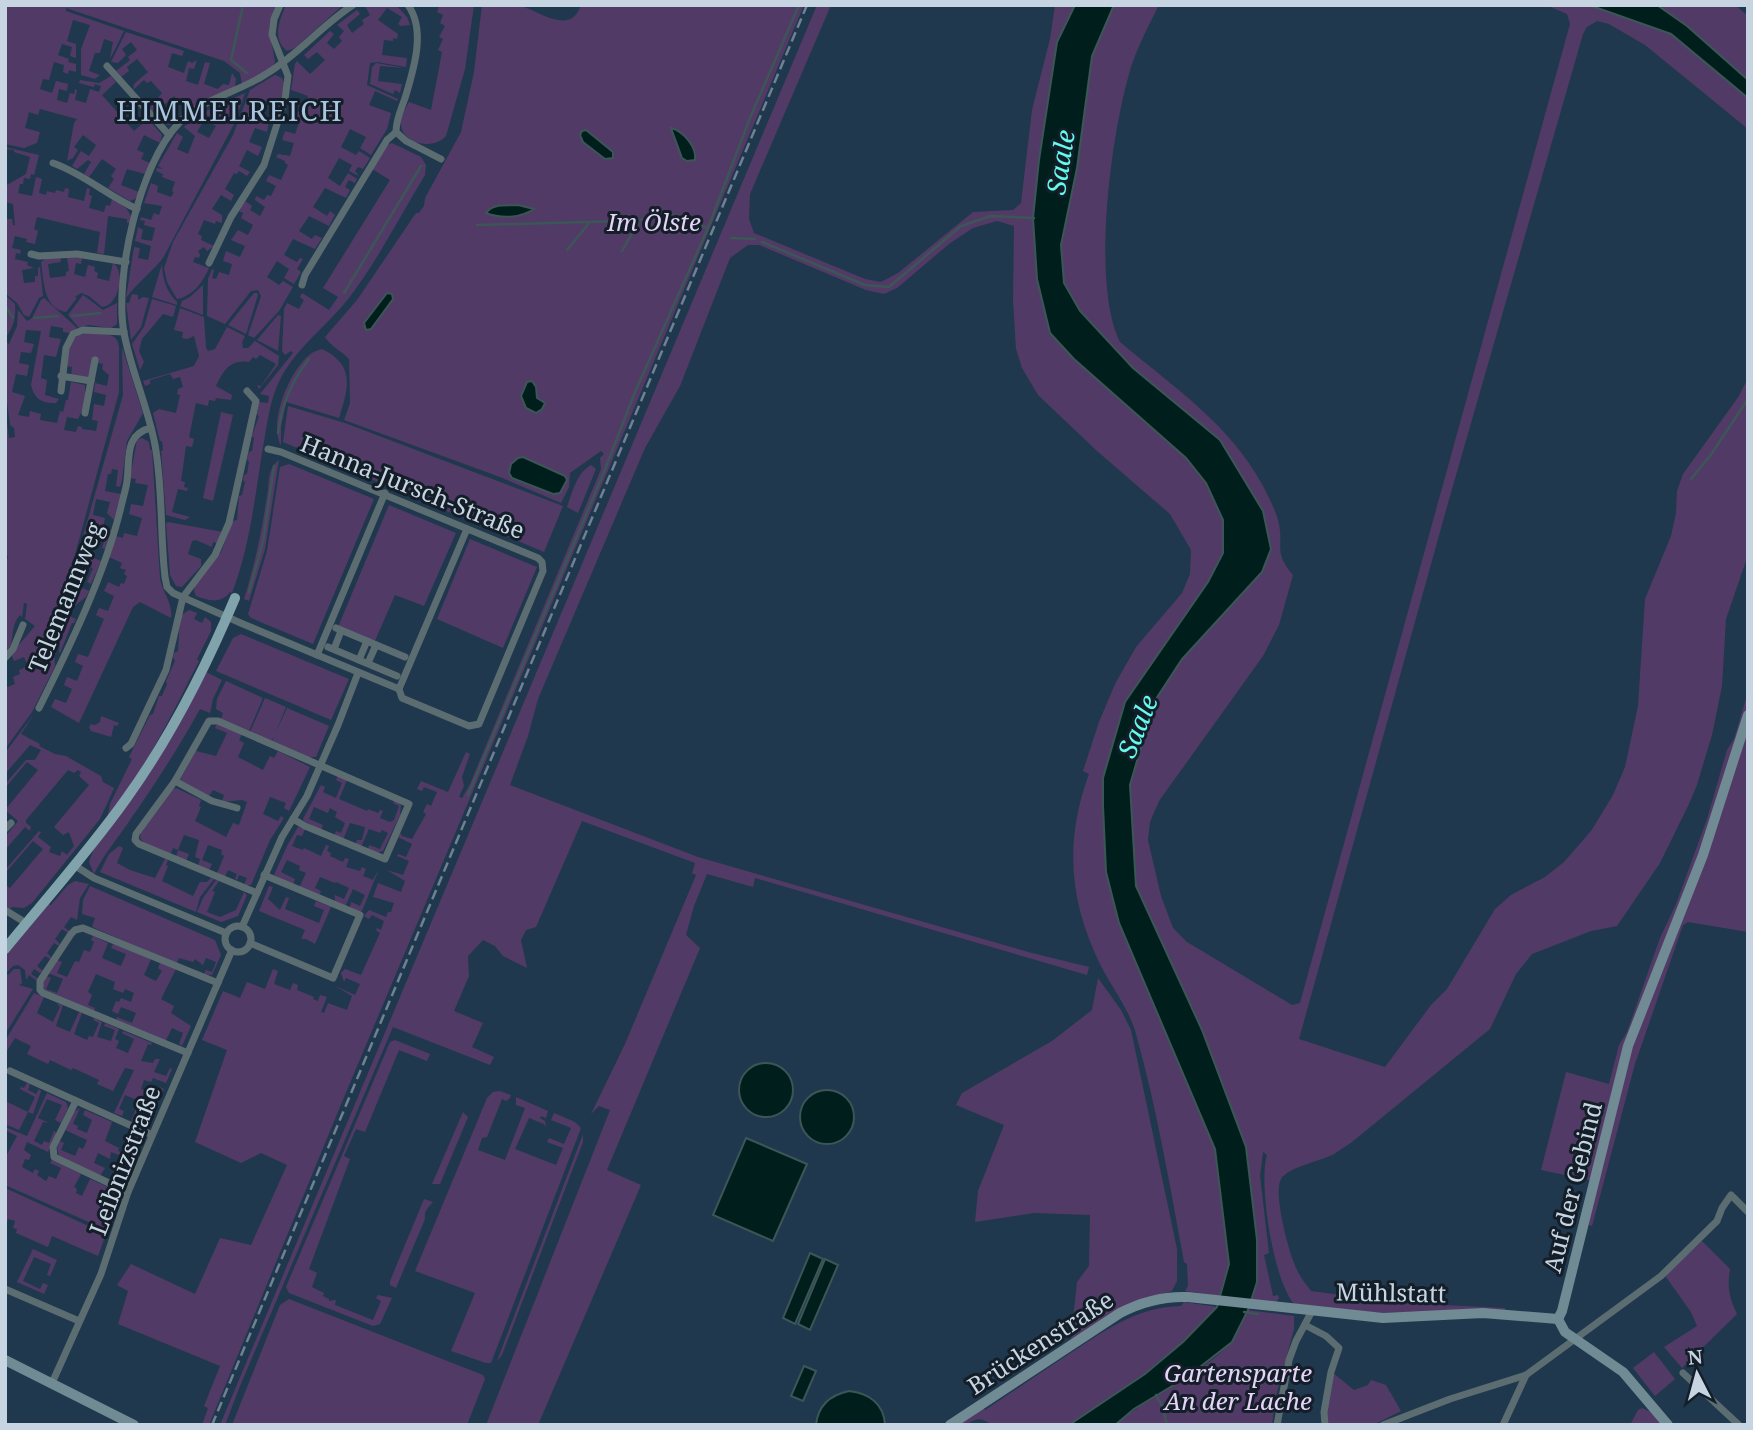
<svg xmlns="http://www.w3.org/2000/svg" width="1753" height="1430" viewBox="0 0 1753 1430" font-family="'Noto Serif',serif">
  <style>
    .green { fill: #513b66 }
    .water { fill: #001f1c; stroke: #3c5657; stroke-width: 2 }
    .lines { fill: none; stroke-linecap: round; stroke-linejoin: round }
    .stream { stroke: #3c5657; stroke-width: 2.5 }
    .street { stroke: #5c6d72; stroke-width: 7 }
    .secondary { stroke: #708b93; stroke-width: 10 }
    .primary { stroke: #80a3ac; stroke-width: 10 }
    .rail { stroke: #6e8293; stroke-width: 2.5; stroke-dasharray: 10 5; stroke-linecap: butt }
    .labels { text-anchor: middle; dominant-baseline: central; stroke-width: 6; stroke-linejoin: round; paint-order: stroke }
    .park-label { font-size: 24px; font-style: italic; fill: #e6d4f8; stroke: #141e28 }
    .street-label { font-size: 24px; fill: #c7d5e2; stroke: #141e28 }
    .water-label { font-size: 26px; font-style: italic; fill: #64fbee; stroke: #141e28 }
    .quarter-label { font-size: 28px; letter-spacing: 2px; fill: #aac5e0; stroke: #141e28 }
  </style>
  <rect width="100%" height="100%" fill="#20384d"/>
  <g class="green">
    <polygon points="5,5 276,5 269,28 275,62 273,66 242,85 240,73 224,61 66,8 66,11 124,31 110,59 113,42 104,39 100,53 95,53 89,71 100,75 95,79 81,75 81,49 90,25 73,20 67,41 76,44 76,58 70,56 72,47 62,44 58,55 69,59 68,62 76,64 76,72 69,70 68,74 63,72 64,65 54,62 49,80 43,79 40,89 52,93 56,81 68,84 67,91 59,89 57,100 67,103 70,93 74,94 75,89 77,90 75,100 86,103 90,89 99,92 101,86 95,84 94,87 79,83 80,80 99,83 111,76 116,82 102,95 134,131 148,119 162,135 160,143 144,135 137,150 144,153 141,159 150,163 145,174 127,169 121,185 139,192 137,198 130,201 108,188 114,179 111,176 116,169 102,159 89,177 84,174 91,162 88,160 77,169 72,166 81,151 89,156 96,145 83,135 74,147 78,150 73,158 67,161 74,123 77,119 40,109 38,115 29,112 25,128 40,132 37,143 24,148 5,144"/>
    <path d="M286,5H343L295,48L287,51C272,39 279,21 286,5Z"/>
    <polygon points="396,5 407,17 410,25 401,26 398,24 402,17 387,8 378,20 398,34 397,39 393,38 393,41 384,40 382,55 407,58 406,67 377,62 370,63 367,85 398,99 397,101 375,91 369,105 391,113 387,129 371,155 360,148 366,137 350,129 341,147 356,155 359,151 370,158 363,169 358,167 355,171 359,176 349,171 352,165 339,158 328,178 340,186 348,173 357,179 355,183 349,180 345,187 350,190 346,198 325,188 313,207 327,216 330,211 335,215 329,226 309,216 299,231 312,239 315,235 322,238 315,249 293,239 284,255 297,262 300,258 303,259 297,269 301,272 294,284 284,278 289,269 277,261 267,277 279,285 283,281 293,287 279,311 254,338 248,335 261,296 258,290 251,291 225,324 207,316 208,279 212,269 214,270 212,278 216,279 219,272 229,275 232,264 223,261 226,251 240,257 245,246 231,240 238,230 248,235 253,225 241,218 243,213 239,211 245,201 252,206 250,210 260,216 265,207 255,200 256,196 264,200 267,195 271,196 276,186 266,181 269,175 281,180 288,165 285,163 285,161 276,157 278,154 290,156 294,143 282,140 285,131 295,134 300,120 289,117 294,111 304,113 308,96 291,90 295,64 297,61 310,74 325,60 317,52 308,59 304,55 330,31 334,34 327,43 334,49 342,41 339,37 344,31 337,25 357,10 360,14 347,25 352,33 364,24 362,20 370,15 365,6"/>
    <path d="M440,5H474L465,69L446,136C434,150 402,145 401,124C400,117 406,108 409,102L431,110L442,52L438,50L443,39L439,37L445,26L440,23L443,15L437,12Z"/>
    <path d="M482,5C494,5 509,3 521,6C541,12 571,36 581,5H804L342,1102L209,1425H202L208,1408L204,1406L220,1366L118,1324L128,1291L117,1285L131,1264L195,1294L220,1238L251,1245L287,1165L261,1153L241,1163L195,1142L227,1050L202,1040L223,991L240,998L247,982L265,989L273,969L278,971L274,984L290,990L293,983L298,985L297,990L314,997L313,999L318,1001L320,995L327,997L321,1012L324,1013L328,1003L347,1010L352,996L335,986L355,995L360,984L346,978L344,982L341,973L345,969L361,975L380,933L376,930L377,928L381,930L384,921L372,915L369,919L364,916L369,910L386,917L388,912H391L394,903L373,897L378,883L401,892L405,881L387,870L403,875L409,861L397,856L398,854L406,857L412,844L398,837L401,833L402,836L412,839L426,814L423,812L427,804L431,806L437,792L424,787L422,791L417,789L421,781L448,792L466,752L470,754L462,777L464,786L459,797L462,798L470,784L601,469L600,458L604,454L601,451L570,473L569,487L561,503L500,477L344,420L350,403L349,359C342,351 331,347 325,337L357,300L416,213H419L424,206L425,198L461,132L474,72Z"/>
    <path d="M817,5H831L750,194L749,219L754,233L865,279L881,282L898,273L973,212L1013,210L1021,203L1032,110L1050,39L1055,5H1075L1057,42L1039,160L1033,218L1049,333L1074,359L1186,458L1206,483L1223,520V553L1208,582L1125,702L1103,778V806L1106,872L1119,923L1215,1149L1229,1264L1220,1296L1185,1291L1188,1286L1187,1264L1184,1262C1170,1186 1157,1109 1136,1034C1130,1011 1113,989 1102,968C1069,903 1064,842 1089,774L1083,771L1099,722L1115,684L1136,647L1182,593L1190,574L1191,550L1170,514L1097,451L1038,395L1022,368L1016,349L1013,300L1014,226L997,221L973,228L949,244L897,288L884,294L866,290L759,245H748L730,258L680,386L645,448L538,699L528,736L510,785L698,857L1028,952L1089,967L1087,975L755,878L753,887L707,874L694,906L686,935L700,948L607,1170L641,1185L538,1425H486L610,1110L599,1106L591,1114L625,1044L696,875L692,873L695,863L582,821L536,927L526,930L521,940L527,968L503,956L495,946L483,940L468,956L469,976L454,1011L483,1023L472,1047L494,1057L490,1065L393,1027L240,1386L225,1425H220Z"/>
    <path d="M1114,5H1159C1148,27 1136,49 1129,74C1111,137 1091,283 1120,342C1172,386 1230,424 1263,486C1268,496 1275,509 1278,520C1285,547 1272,550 1293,575L1279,625L1263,656L1159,801L1150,822L1148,840L1161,896L1173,928L1187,942L1292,1005L1300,1003L1570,24L1567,14L1546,5H1589L1671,34L1748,98V129L1645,45L1609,24L1597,21L1587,27L1583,34L1448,503L1299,1039L1385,1067L1431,1005L1447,989L1495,909L1511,895L1545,877L1564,862L1591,831L1613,795L1625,767L1638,706L1645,599L1671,536L1676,513L1677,491L1683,474L1739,396L1748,378V555L1726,619L1722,686L1712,735L1697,785L1688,806L1660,863L1617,926L1591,931L1532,954L1516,974L1490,1029L1352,1142C1346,1146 1340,1150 1334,1154C1321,1161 1288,1167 1281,1179C1273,1193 1288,1248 1294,1263C1298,1274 1304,1282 1311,1291L1401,1303L1505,1308V1310L1382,1313L1296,1306C1274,1286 1258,1184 1267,1155L1263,1152L1260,1176L1269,1253L1264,1255L1273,1296L1278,1295L1279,1298L1276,1302L1251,1300L1257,1282L1202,1030L1136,886L1130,785L1154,702L1182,659L1262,572L1271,549L1263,511L1080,311L1064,283L1061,245L1077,168L1092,56Z"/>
    <polygon points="1657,5 1735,5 1748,16 1748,80 1687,26"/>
    <polygon points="126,32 184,51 182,56 172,53 168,67 184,73 188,61 192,63 197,60 194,69 189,68 186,81 198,85 205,62 210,63 204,84 218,89 223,84 229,85 232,73 236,79 235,88 191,109 186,103 183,106 174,96 158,110 171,125 162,124 149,109 162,93 151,81 147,83 144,80 133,90 134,84 148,72 137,59 127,67 129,71 121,77 116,71 130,60 128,57 137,50 131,42 122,49 126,55 118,63 111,62"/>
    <polygon points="376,63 405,68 380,66 378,81 402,84 400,93 395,90 393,94 370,84 372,67"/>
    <path d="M275,75L282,78L284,83L281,100L276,99L274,104L262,101L257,117L269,121L267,132L255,128L249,142L262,147L258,156L247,150L239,166L250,172L247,176L239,171L237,174L234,173L225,189L234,195L231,201L221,195L212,209L222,215V223L216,221L215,224L204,220L198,234L202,236L201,240L214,246L207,251L204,247L198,251L200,255L199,258L195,257L193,262L209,268C203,282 193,296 177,299L167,282L164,268L173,242L233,135L250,90Z"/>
    <path d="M245,93L234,124L163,258C151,273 137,283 126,298L134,247L140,248L138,258L148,260L151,246L135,241L138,227L143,230L141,239L152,241L155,228L144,225L145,221L140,220L141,217L151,220L154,213L159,215L162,206L144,203L151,183L158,186L157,192L171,197L174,192L172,191L175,182L162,177L163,174L156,171L157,168L163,169L158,166L177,133L183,137L177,149L188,154L195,136L184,127L198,115L204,120L197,132L209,138L216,126L209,122L211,117L202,113Z"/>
    <path d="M392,143L421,157L426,165L425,175C400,216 378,260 349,298C326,327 293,350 278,384C269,404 267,426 263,447C255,495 250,547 232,593L230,592C221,604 209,601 196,596L194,591L195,586L221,552L233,521L237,520L239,496L242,495L245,482L243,480L244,475L247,474L249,462L247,459L249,452L252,451L254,438L252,436L259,416L257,414L259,402L268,403L269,396L260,394L293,353L291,351L285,355L282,351L284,309L287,303L299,309L304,300L300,297L302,293L329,310L338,297L323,288L390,180L372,169L387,145Z"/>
    <polygon points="5,147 39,155 34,175 31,174 30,179 24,178 23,184 20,184 18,193 32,196 36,177 42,179 39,193 46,195 47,191 55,193 56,190 64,192 65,188 69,189 68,197 84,201 87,188 90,189 89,195 92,196 89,208 104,212 106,205 110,206 112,199 126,208 131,216 130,223 127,223 127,219 108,216 104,254 97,253 100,232 37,217 34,229 38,231 35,244 26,242 27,239 15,236 12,248 21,250 20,254 16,253 15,259 28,262 27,265 34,268 22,270 24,283 35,282 35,276 38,276 38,268 40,267 43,296 39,298 29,317 24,315 17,303 5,293 5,219 12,219 13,225 15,225 13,204 5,202 5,186 26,174 30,157 14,152 14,150 6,149 5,152"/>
    <path d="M60,257L61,262L48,264L50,278L66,276V272L69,271L67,257L82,258L81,264L76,263L74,274L85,277L88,265L95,267L94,271L98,273L97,278L109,281L113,263C126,271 119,306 102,307L89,296L81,293L75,297L77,298L66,312C43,308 44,281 41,262L45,259Z"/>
    <path d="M162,264C162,278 167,293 177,302V305L152,297Z"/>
    <polygon points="203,285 203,315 180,306 182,301 190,297"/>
    <polygon points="254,293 257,293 258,295 246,334 228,325"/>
    <polygon points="132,294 138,295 138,300 143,297 149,298 141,327 131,340 126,303 129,303"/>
    <path d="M5,295L15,304C16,317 14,327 5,338Z"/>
    <polygon points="83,295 103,310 117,303 117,324 111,328 88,325 79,328 68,315"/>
    <path d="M44,298L77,328L70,333L63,332V328L51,326L49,337L61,339L56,357L44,355L41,378L47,380L45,395L59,399L56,403C43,404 34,399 31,385L41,331L26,330L24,342L34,344L31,353L21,352L19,363L29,365L27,376L16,374L12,392L25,396L18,415L29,417L30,411L41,414L40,420L57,423L60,411L63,412L66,400H68L71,382L85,385V404L78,419L67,417L64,430L76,432L78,426L82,427V429L96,431L98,421L92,420L94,404L104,406L106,395L94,392L95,383L107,386L109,375L102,369L103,364L98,363L89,378L71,376L72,367L66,366C68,358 68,345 74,338C81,332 106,332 114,337C118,340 118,342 119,347V392L60,610L54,644L55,666L32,712L5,749V688L15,684L13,677L20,674L19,670L28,666L24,657L14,661L11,654L35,626L25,619L27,604L24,603L22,617L20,615C9,627 16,643 5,655V571L8,556L5,554V407L9,438L15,437L14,428L10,425L5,386V341L9,344L17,326L18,310L27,321L32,318L41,300Z"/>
    <polygon points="152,299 176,306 173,317 163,314 142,339 139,351 144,362 140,370 132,344 144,327"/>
    <path d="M180,308L204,317L206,348L208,351L215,349L227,327L245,336L242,342L243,348H248L255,341L279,356L278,365L259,389L257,385L261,386L276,364L260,355L256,359L253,357L249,362C230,359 223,371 216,386L232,395L231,400L216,398L215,401L209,400L208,406L196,403L189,437L194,439L192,447L186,446L181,481L185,482L184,487L188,488L187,491L178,489L172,512L190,517L185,520L166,515L161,451L163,450L162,441H160L153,413L159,409L176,413L180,395L177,394L178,389L183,387L180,377L173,379L170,374L150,380V384L145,386L143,381L194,366L199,356L194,336L187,339L182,338L183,332L174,330Z"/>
    <polygon points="278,315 281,316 278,351 257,340"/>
    <polygon points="122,347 143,413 127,441 122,480 120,487 116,486 118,470 112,469 111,474 108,474 105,491 121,494 114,520 107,513 110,502 96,499 93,515 105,518 103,528 112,530 105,549 102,548 106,535 93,532 87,550 96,554 94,558 101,561 91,584 87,582 93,568 81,564 76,577 78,578 76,585 89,591 86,597 68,611 69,616 76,619 74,623 72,623 60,653 59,652 63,612 74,568 123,395"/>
    <path d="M322,349C355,365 349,387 339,418L286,402L281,427V445C268,421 291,367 312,353C315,351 319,350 322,349Z"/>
    <polygon points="288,406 345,423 563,506 544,552 283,442"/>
    <polygon points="221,412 233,415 213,501 203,498"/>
    <path d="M142,438L149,442L150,450H152L160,578C162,593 173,602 171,618L140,602L133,607L79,723L51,707L55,699L66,703L72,689L64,685L67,677L77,681L83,666L75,662L78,654L88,657L104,619L96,615L99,608L108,611L114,596L104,591L108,582L119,587L121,583L124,584L127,576L124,574L126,570L120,568L122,563L109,557L116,536L123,538L124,533L137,536L142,518L129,514L131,504L143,506L148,485L135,483L136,479L130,478L137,440Z"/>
    <path d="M279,460L265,549L249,601L244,599C256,561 262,529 268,490C269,478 269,467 279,460Z"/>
    <polygon points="289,464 374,499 313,644 251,618 248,614 267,551 280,467"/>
    <path d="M591,465L596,469L578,513L567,507C573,491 576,474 591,465Z"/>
    <polygon points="389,505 456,533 424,606 395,595 374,643 338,627"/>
    <polygon points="168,522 223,532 217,543 213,542 212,547 196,540 192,541 188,554 201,559 201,566 182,587 176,586 170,575 166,523"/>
    <polygon points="470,539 537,567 503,648 437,619"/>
    <path d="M189,610L197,613L194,619L202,623L205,617L211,622V631L197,659L199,661C172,714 146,769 108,815L110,804L132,759L129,757L150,715L153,714L159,696H162L167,684L166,681L175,661L173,657L174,653L178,651L180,616Z"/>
    <polygon points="241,634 349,679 331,720 216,671 233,638"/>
    <path d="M206,672L222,680L213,699L210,713L200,709C179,747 155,784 130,820C118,838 104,854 94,874L89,862L93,851Z"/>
    <polygon points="226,681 263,698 249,731 221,719 223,713 216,709 217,699"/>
    <polygon points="1748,692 1746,731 1748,739 1748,932 1688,922 1683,925 1635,1064 1592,1226 1586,1224 1598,1182 1541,1170 1566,1072 1609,1084 1619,1045 1627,1032 1660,938 1676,904 1707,819 1727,750 1734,739"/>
    <polygon points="265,698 286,707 275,734 287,708 329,726 316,757 307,757 272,741 274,736 271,741 250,732"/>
    <polygon points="34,714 21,734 40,744 39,746 55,754 66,756 101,776 103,782 114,788 100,819 32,903 24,908 12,907 10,909 5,906 5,885 10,888 43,849 33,841 7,871 5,870 39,831 41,832 38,837 51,847 49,852 60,856 62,851 67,855 74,846 69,832 63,835 54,827 89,785 79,776 81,772 78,770 74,773 68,770 26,820 26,823 31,827 30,831 25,827 5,850 5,837 18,821 5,810 38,770 27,762 5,788 5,784 26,760 35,760 41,750 30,745 5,774 5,753"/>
    <polygon points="101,716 119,723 117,726 114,725 111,737 91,731 89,727 91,724 95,725 100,722"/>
    <polygon points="217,723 242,734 239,740 244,743 238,757 263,770 270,756 274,758 278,751 310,767 289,811 284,808 286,803 270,797 263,814 278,821 281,816 284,818 270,840 251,885 244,885 247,878 239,875 237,880 235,879 237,874 228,870 225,877 217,873 224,856 221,854 222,850 208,845 202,860 212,864 209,870 198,866 200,859 195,857 199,840 184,835 178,850 189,854 186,861 176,857 178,850 173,848 170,855 145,844 140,838 141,832 173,789 176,788 201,800 199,806 201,807 195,821 226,837 233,823 239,825 247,802 242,800 222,802 224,795 213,790 209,796 180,780 196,751 216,756 227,733 215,728"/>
    <polygon points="338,776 347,780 339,799 367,811 368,809 378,813 380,810 383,811 380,818 390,822 394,820 399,806 393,803 395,800 401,805 400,815 383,851 377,853 368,849 369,845 380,849 388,833 382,830 380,833 369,829 361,847 355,845 357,840 362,840 365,827 350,823 343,840 334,836 336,831 341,833 345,823 335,817 337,812 330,808 328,813 314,807 309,819 323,825 321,830 304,821 303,819 321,785 325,787 323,792 336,798 342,783 336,780"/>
    <polygon points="298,827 305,829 302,836 297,835 292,846 303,850 304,848 321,856 326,845 329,846 327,851 331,853 330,856 343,862 345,858 349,859 346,867 360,871 362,867 366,869 363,876 373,880 379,869 362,911 358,912 350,907 351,902 360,906 365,895 353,889 345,907 335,902 335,895 344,899 349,888 336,882 335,883 320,877 315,888 321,891 319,896 299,888 306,873 299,870 300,866 287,860 281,872 295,879 293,885 274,875 287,846"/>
    <polygon points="119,846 123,848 117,863 130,870 155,878 165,859 168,860 166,865 168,866 162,881 193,896 200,882 207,882 211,878 214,879 200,897 196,912 100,872 109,854"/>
    <polygon points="216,880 219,881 212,891 215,892 207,912 220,917 236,910 244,892 247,895 238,916 221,922 197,912 203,898"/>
    <polygon points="75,881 89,884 80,898 77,920 71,917 64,927 69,931 68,933 62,929 55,939 60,944 59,946 54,943 47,953 51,957 50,959 45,956 37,966 43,971 40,973 34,969 31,974 37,978 36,980 29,975 26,980 25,970 18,965 13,966 6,973 8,975 14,969 20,969 22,983 19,985 33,989 5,1034 5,956 48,904 51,905 68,885"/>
    <polygon points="90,886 215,940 221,955 212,975 204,974 206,970 212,972 216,962 206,958 203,965 195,959 193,962 179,958 177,962 180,965 92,927 95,918 82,914 83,900"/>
    <polygon points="269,886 273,887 268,899 280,910 286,897 289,898 285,909 319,923 324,910 314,906 316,901 331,907 315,944 306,939 301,939 305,930 259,911"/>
    <polygon points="93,936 108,943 102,958 121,966 126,954 111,948 113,944 151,959 144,975 156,981 162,971 158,968 160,963 176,969 161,999 174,1006 171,1013 191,1026 182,1046 179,1044 183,1033 172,1028 165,1042 116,1020 117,1017 132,1023 136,1013 121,1007 118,1014 112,1011 116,1001 119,1002 121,998 131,1002 134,993 125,989 123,993 113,989 115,982 96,974 88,992 92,995 88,1005 95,1008 94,1012 45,990 42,984 46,976 51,978 46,989 57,993 63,979 48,973 57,960 62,962 57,973 67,977 75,961 79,962 84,950 90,952 94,942 91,940"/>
    <polygon points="1098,978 1121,1010 1131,1030 1177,1249 1177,1281 1172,1291 1127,1305 1071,1339 1077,1282 1089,1266 1090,1215 1034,1213 975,1222 978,1191 1004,1125 956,1105 962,1093 1052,1041 1092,1010"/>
    <polygon points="34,993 44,997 37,1013 53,1022 60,1007 57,1004 63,1005 56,1026 70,1032 79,1012 82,1013 74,1034 87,1040 89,1036 93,1037 99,1023 93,1020 94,1018 102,1022 97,1037 111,1041 115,1030 104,1026 105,1023 119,1029 115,1039 119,1041 116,1048 128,1053 134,1039 122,1033 123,1031 152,1043 151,1045 148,1044 141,1061 153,1063 155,1059 160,1059 154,1072 166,1076 170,1068 172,1069 166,1083 153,1078 151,1082 144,1080 141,1089 155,1095 160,1087 164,1089 159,1100 143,1094 138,1112 146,1115 152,1108 155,1109 147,1126 131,1121 139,1101 125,1095 119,1109 124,1111 122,1116 114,1113 134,1070 125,1068 113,1091 97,1084 99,1080 73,1068 71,1070 50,1060 48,1064 27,1054 31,1046 15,1038 5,1054 5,1041"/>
    <polygon points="395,1040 430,1054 427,1061 399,1050 365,1132 356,1129 344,1156 350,1159 309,1269 317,1273 312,1287 324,1293 323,1296 329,1299 329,1301 336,1300 335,1305 373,1320 381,1301 376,1298 378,1295 392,1298 380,1324 373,1326 289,1293 286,1287 390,1042"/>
    <polygon points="27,1083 30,1084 28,1090 36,1094 39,1089 41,1091 33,1114 28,1112 19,1130 5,1124 5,1101 28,1112 35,1097 20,1089 21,1087 24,1088"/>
    <polygon points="500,1091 511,1095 510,1098 506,1101 502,1099 487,1137 482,1138 478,1150 505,1160 525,1108 516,1105 516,1097 548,1111 546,1118 541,1116 540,1118 545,1121 546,1127 544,1124 529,1118 515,1149 556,1165 563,1148 547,1142 549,1138 564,1144 571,1128 551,1120 554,1113 575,1122 581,1128 491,1363 486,1363 451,1351 475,1293 415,1271 487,1098 493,1092"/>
    <polygon points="47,1093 66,1102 68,1108 61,1123 55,1120 62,1105 47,1099 38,1118 49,1123 43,1122 34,1141 42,1145 44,1141 49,1143 54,1131 57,1133 48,1152 27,1142 24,1150 31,1155 29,1160 25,1159 22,1167 33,1173 35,1169 39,1171 37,1175 46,1181 49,1176 56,1179 61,1168 50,1163 52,1160 81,1174 74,1187 77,1189 76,1193 82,1196 90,1179 119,1192 107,1230 5,1185 5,1158 17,1136 7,1131 5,1135 5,1127 27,1136"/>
    <polygon points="80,1108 73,1124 78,1126 77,1129 87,1133 92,1120 83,1115 85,1110 112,1122 105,1141 119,1148 118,1151 127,1155 130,1149 134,1150 138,1140 135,1133 141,1136 142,1140 122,1184 112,1181 114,1168 116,1169 115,1174 120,1176 128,1163 118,1159 119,1155 111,1152 110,1159 98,1153 94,1163 105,1168 100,1176 59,1156 57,1148 60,1141 64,1143 61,1150 75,1156 79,1147 83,1149 87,1140 65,1130 74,1112"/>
    <polygon points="463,1112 468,1117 440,1184 432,1184"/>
    <polygon points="583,1134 583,1142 502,1355 497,1361"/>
    <polygon points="5,1188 106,1234 98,1256 52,1236 48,1247 16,1233 17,1229 13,1228 15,1221 8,1219 5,1228"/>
    <path d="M424,1199L433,1202C428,1208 424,1210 425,1219L396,1288L390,1285V1281Z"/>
    <path d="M1702,1241L1730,1269C1727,1286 1729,1298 1737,1314L1682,1368L1664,1347L1697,1326L1691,1312L1666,1277L1667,1273Z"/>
    <polygon points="33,1249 57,1260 50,1276 47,1275 51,1264 34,1257 23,1281 40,1289 43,1283 48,1285 44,1294 17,1282"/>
    <polygon points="289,1299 483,1375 485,1379 467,1425 232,1425 280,1305"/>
    <path d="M1184,1302L1217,1307L1183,1342L1145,1374L1069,1425H992C974,1412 974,1425 958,1425L983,1408L985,1410C1011,1393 1037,1375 1063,1358C1102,1333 1134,1307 1181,1306Z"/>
    <path d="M1248,1310L1294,1316V1329L1275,1399L1272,1425H1115C1151,1395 1197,1377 1230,1344C1238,1335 1243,1321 1248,1310Z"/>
    <polygon points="1654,1352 1675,1379 1655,1396 1633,1368"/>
    <polygon points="1333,1373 1354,1390 1368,1385 1371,1380 1386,1385 1401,1411 1373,1425 1327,1425 1327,1408"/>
    <polygon points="1642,1408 1651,1412 1663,1425 1630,1425 1638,1410"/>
  </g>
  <g class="water">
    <polygon points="1075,5 1114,5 1092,56 1077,168 1061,245 1064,283 1080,311 1133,368 1220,440 1263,511 1271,549 1262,572 1182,659 1154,702 1130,785 1136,886 1202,1030 1246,1147 1257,1240 1257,1282 1248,1310 1232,1342 1187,1377 1134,1409 1115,1425 1069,1425 1145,1374 1183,1342 1217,1307 1229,1264 1215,1149 1119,923 1106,872 1103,806 1103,778 1125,702 1208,582 1223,553 1223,520 1206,483 1186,458 1074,359 1050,333 1037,279 1033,218 1039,160 1057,42"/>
    <polygon points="1589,5 1657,5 1687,26 1748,80 1748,98 1671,34"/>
    <path d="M671,128C683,131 697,147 695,160L687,161L682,158Z"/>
    <polygon points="586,130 613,152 613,158 605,159 583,142 580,135 582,131"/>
    <path d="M518,205L534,209C520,218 502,219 486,213C493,203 507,206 518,205Z"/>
    <polygon points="387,293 392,294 393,299 371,329 366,330 364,323"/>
    <polygon points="532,381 536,387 537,398 545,403 542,409 536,413 526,408 521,396 527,382"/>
    <polygon points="523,457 565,476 567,480 560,493 553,494 512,478 509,473 511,464 518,458"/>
    <circle cx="766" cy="1090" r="27"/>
    <circle cx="827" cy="1117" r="27"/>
    <polygon points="746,1138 807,1164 773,1241 713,1215"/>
    <polygon points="810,1253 823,1259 795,1324 783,1318"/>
    <polygon points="825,1259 838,1265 810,1330 798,1324"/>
    <polygon points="804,1366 816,1371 803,1401 791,1396"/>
    <path d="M849,1391C869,1393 884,1404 885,1425H816C818,1405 830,1395 849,1391Z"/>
  </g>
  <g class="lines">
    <g class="stream">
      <polyline points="243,5 231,60 247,73"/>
      <polyline points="633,221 672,215 707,228"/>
      <polyline points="477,225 622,221"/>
      <polyline points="731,238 755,239"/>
      <polyline points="762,242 865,285 889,287 961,226 991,216 1034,218"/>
      <polyline points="567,250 589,223"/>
      <polyline points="622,251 638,223"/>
      <polyline points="344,293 421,166"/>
      <polyline points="5,305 13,318"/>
      <polyline points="72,316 101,313"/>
      <polyline points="34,318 58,316"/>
      <path d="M278,433C282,404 291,382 309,359"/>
      <polyline points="1691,479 1710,456 1748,399"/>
      <polyline points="249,592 263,541 274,466"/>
      <polyline points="468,795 604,472 635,392 708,228 750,118 799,5"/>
      <polyline points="1244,1312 1258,1314"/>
      <polyline points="1156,1395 1162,1406 1167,1425"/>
    </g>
    <g class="street">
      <path d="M408,5C426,30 414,68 406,95C402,108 396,118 396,132L406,141L441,159"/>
      <polyline points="107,66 169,135"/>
      <path d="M53,163C84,174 108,196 137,209"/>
      <polyline points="31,254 39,256 77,254 126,262"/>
      <polyline points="209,263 231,217 264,165 285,99 288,76 272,35 274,19 280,5"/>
      <polyline points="302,285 305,275 387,140 396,132"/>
      <polyline points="61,376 91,381 85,413"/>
      <polyline points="91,381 95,360"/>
      <polyline points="61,391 66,348 73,334 83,330 124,332"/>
      <path d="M268,449L281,452L538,558L542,562L543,571L479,724L469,726L402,698L399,689L243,624L173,593L167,587L165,577C160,534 163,489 155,445C148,407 131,371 124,333C114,278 139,164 179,123C201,99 239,92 266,74C298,55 322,25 353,5"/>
      <polyline points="336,628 405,657"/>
      <polyline points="328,647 397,676"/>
      <polyline points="334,649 341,631"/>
      <polyline points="317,655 385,493"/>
      <polyline points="5,658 13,649 23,625"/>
      <polyline points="359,660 367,641"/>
      <polyline points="368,663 376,645"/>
      <polyline points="399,689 467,529"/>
      <path d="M39,708C70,646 105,574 121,507C123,498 126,489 127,481C130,459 124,434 151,428"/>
      <polyline points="126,748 131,744 166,670 183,597 215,555 229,523 256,401 247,391"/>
      <polyline points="175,781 212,801 237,808"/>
      <polyline points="5,829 11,823"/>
      <polyline points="74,865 94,878 226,933"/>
      <polyline points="257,893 139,844 135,840 136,834 175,781 209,721 218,721 409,804 385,859 305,826 293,819"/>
      <polyline points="5,910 26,923"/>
      <circle cx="238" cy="939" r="13"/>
      <polyline points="242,927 282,837 307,796 338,725 358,673"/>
      <polyline points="250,943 333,978 360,915 264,875"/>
      <polyline points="188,1053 43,993 40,990 40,981 71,934 75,930 83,928 218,983"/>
      <polyline points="10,1071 152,1135"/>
      <polyline points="76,1101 53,1147 54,1157 128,1192"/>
      <polyline points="5,1289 79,1321"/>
      <polyline points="1305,1325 1326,1336 1339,1348 1331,1372 1324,1412 1325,1425"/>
      <polyline points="1683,1373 1739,1425"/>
      <polyline points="52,1383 101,1274 128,1192 232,950"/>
      <polyline points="1277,1425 1289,1360 1296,1341 1312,1311"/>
      <polyline points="1383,1425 1450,1399 1526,1375"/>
      <polyline points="1503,1425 1526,1375 1661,1276 1717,1221 1722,1208 1731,1195 1748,1212"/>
    </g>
    <g class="secondary">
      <polyline points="1558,1319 1562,1311 1628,1046 1703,855 1748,715"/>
      <polyline points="1558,1319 1565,1332 1623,1372 1668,1425"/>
      <polyline points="5,1360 134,1425"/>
      <path d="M950,1425L1120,1313C1141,1302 1163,1296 1188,1297L1383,1318L1483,1313L1558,1319"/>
    </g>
    <path class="primary" d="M5,949C46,899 89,851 126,799C170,738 206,667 235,598"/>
    <polyline class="rail" points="212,1425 807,5"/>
  </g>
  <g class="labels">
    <g class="park-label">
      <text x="654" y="221">Im Ölste</text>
      <text x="1238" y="1372">Gartensparte<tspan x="1238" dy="28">An der Lache</tspan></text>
    </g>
    <g class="street-label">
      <text transform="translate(413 486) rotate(22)">Hanna-Jursch-Straße</text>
      <text transform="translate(65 597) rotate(-68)">Telemannweg</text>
      <text transform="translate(124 1160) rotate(-69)">Leibnizstraße</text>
      <text transform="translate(1572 1187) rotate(-76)">Auf der Gebind</text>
      <text transform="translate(1391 1292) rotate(1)">Mühlstatt</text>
      <text transform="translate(1040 1342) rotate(-33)">Brückenstraße</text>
    </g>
    <g class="water-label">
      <text transform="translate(1060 162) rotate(-81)">Saale</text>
      <text transform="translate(1137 726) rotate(-68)">Saale</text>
    </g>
    <g class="quarter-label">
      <text x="230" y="110">HIMMELREICH</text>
    </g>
  </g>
  <rect width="1753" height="1430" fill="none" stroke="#c7d5e2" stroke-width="14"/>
  <g transform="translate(1697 1374) rotate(354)" stroke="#141e28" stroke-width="5" paint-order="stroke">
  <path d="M0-5L12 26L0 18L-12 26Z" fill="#c7d5e2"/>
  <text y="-10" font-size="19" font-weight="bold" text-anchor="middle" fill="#c7d5e2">N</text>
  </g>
</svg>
